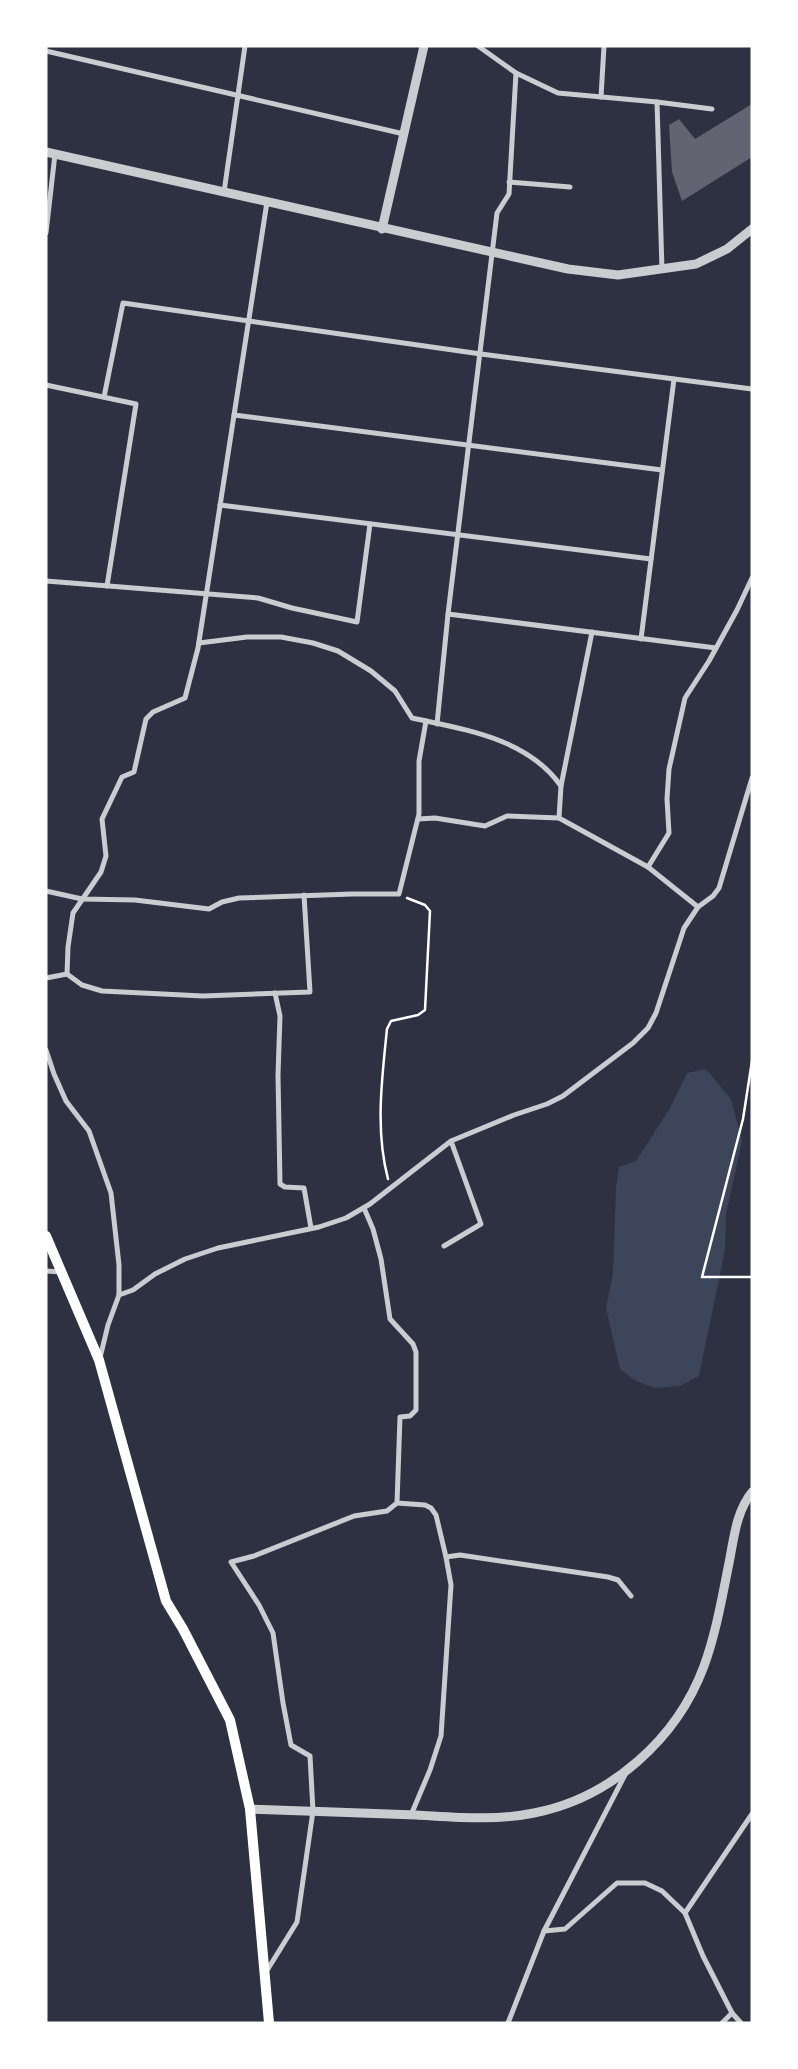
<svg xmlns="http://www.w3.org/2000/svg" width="798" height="2069" viewBox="0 0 798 2069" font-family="'Archivo Narrow',sans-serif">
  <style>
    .green { fill: #3c4559 }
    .building { fill: #626471 }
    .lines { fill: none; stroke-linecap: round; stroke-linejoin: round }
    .path { stroke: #fff; stroke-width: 2.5 }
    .minor { stroke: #caccd0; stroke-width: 5 }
    .tertiary { stroke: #caccd0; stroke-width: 9 }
    .secondary { stroke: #fff; stroke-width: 10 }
  </style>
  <rect width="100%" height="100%" fill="#2d3142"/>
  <polygon class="green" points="706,1069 731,1099 742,1141 726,1214 725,1250 699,1376 680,1386 655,1388 636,1381 620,1369 606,1308 613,1273 616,1188 619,1167 636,1161 670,1108 687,1073"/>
  <polygon class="building" points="752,104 752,157 682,201 672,172 669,125 679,119 695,139"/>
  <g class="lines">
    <g class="path">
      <polyline points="752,1061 743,1119 702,1277 752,1277"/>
      <path d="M388,1179C375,1130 382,1078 387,1029L391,1021L418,1015L425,1010L430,911L425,905L407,898"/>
    </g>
    <g class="minor">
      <polyline points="478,46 516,73 558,93 657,102 712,109"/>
      <polyline points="46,51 404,134"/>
      <polyline points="601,97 604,46"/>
      <polyline points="657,102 662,270"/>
      <polyline points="509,182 570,187"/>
      <polyline points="224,192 245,46"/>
      <polyline points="46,233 55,154"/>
      <polyline points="46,385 136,404 107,586"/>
      <polyline points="104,397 123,303 481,354 752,389"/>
      <polyline points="234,415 662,470"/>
      <polyline points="220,505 651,559"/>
      <polyline points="46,581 258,598 292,608 357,622 370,524"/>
      <polyline points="448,614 716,648"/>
      <polyline points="641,639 674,379"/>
      <path d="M199,643L247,637H281L313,643L338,651L371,671L395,691L412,718C466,730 527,738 561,786L559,818L648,867L698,907"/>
      <polyline points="437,724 448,614 497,213 509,194 516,73"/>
      <polyline points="561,786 592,632"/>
      <polyline points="418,819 435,818 485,826 507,816 559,818"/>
      <polyline points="648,867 669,833 667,799 669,769 685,698 709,661 737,610 752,578"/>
      <polyline points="46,891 82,899 135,900 209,909 222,902 239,898 352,894 399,894 419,814 419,761 426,721"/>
      <polyline points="67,974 68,947 73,913 101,872 106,856 102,819 122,777 134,772 146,719 153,712 185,698 198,648 267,202"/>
      <polyline points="46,978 67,974 82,985 102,991 203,996 310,992 304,895"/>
      <polyline points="275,993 280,1016 278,1075 280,1184 285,1187 304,1188 311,1228"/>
      <polyline points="46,1050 54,1074 66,1101 89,1131 111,1193 119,1265 119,1295 108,1325 100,1358"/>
      <polyline points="364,1208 373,1229 381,1259 390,1319 413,1344 416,1352 416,1410 410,1416 400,1417 397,1503 425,1505 431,1508 436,1515 446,1557 451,1585 441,1736 430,1770 411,1815"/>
      <polyline points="444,1246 481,1224 451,1141"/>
      <polyline points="46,1271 61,1272"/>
      <polyline points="119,1295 133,1290 155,1274 185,1259 218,1248 319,1227 346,1218 370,1204 451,1141 514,1115 547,1104 563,1096 633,1043 648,1028 656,1013 684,928 698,907 713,896 719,888 752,778"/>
      <polyline points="446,1557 460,1555 608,1577 618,1580 631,1596"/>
      <polyline points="685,1913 752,1814"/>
      <polyline points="544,1931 565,1929 617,1883 645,1883 662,1891 685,1913 703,1956 732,2013 722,2023"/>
      <polyline points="266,1972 297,1922 313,1811 310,1756 291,1745 283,1703 273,1633 259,1605 231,1562 254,1556 354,1516 387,1511 397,1503"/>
      <polyline points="732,2013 741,2023"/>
      <polyline points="508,2023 544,1931 627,1771"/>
    </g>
    <g class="tertiary">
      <polyline points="46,152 568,269 618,275 696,264 727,249 752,229"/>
      <polyline points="382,229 424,46"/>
      <path d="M250,1809C305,1811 361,1813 416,1815C455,1817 495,1821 534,1813C611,1798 677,1739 704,1666C716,1633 722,1598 729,1563C734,1538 736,1512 752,1492"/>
    </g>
    <polyline class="secondary" points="46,1236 99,1360 166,1601 183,1629 230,1720 250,1809 269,2023"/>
  </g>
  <rect width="798" height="2069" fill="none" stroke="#ffffff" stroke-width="95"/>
</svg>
